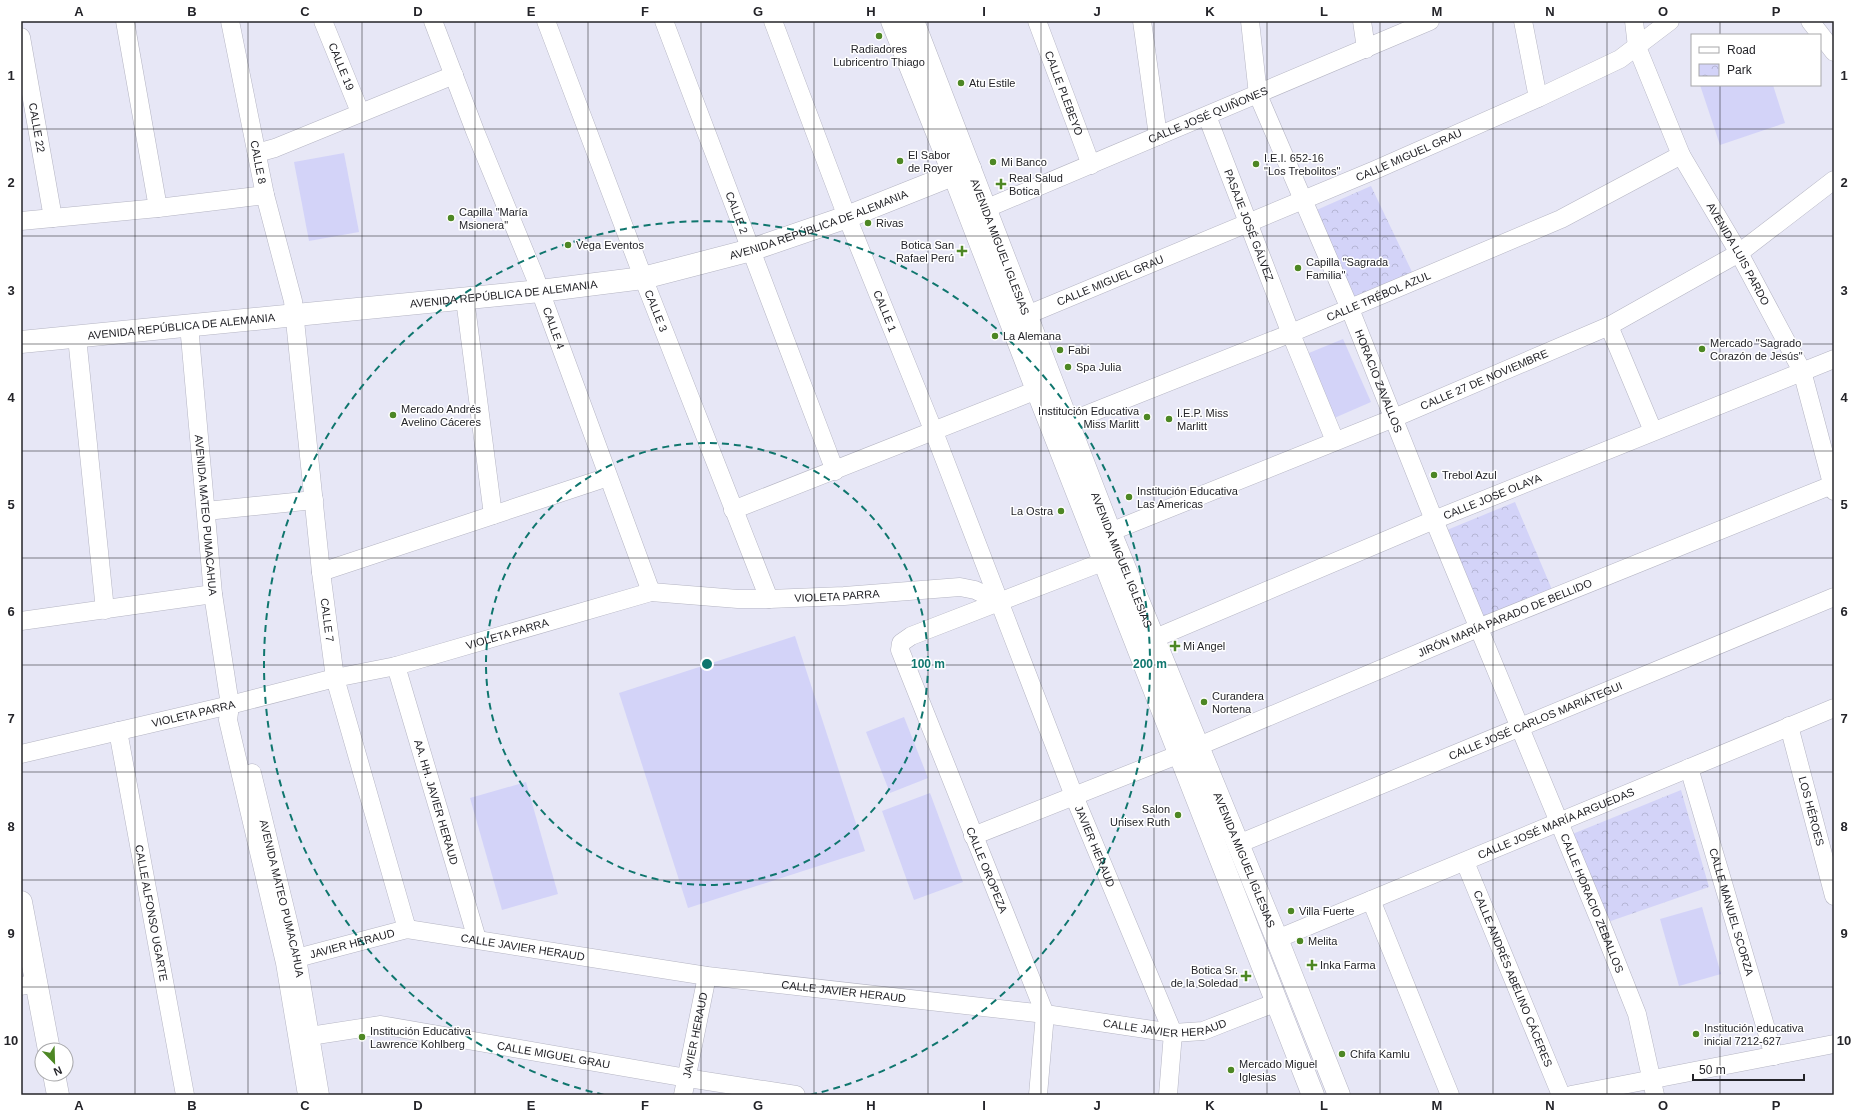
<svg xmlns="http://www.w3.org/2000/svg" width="1855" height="1116" viewBox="0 0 1855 1116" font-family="Arial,sans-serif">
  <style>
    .grass { fill: #d3d3f8 }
    .park { fill: url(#park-crowns) }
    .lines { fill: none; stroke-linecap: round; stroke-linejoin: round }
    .minor-casing { stroke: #b5b5c3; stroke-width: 19 }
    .tertiary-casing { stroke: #b5b5c3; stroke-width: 23 }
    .secondary-casing { stroke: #b5b5c3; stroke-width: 23 }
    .minor { stroke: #fff; stroke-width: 18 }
    .tertiary { stroke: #fff; stroke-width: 22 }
    .secondary { stroke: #fff; stroke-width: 22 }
    .grid { fill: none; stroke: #242429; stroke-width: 1; stroke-opacity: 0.55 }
    .ring { fill: none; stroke: #0f766e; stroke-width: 2; stroke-dasharray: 7 5 }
    .poi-dot { fill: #4d8724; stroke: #fff; stroke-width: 1.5 }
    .labels { text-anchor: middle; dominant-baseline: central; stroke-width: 3; stroke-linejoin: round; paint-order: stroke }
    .poi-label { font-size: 11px; fill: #242429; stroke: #fff; text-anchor: start }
    .street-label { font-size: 11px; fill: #242429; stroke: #fff }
    .centre { fill: #0f766e; stroke: #fff; stroke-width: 2 }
    .ring-label { font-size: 12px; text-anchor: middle; font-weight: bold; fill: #0f766e; stroke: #fff; stroke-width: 3; stroke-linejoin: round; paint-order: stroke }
    .neatline { fill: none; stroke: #242429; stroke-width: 1.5 }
    .grid-label { font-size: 13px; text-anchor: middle; font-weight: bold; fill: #242429 }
  </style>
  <defs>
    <pattern id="park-crowns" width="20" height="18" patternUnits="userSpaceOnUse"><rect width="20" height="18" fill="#d3d3f8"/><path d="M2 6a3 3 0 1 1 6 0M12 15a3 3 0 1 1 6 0" fill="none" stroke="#b5b5d5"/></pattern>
  </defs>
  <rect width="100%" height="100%" fill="#e7e7f6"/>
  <g class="grass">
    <polygon points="1700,85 1773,85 1785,123 1720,145"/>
    <polygon points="344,153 359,232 309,241 294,162"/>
    <polygon points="1343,339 1371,402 1332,419 1304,355"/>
    <polygon points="795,636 865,851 688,908 619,693"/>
    <polygon points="904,717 928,778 890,793 866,732"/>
    <polygon points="526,782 558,894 502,910 470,798"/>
    <polygon points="930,793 963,882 914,900 882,811"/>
    <polygon points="1702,907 1721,974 1679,986 1660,919"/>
  </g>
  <g class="park">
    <polygon points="1371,186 1413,274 1352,299 1312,212"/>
    <polygon points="1515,502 1553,592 1485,620 1447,530"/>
    <polygon points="1681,790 1709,887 1605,923 1570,835"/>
  </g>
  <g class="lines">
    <g class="minor-casing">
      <g id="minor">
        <polyline points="125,21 158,208"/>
        <path id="s1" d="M230,21L265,195L293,301L321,572L335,678L407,929"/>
        <path id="s2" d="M323,21L360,112"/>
        <path id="s3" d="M433,21L475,131L535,277L651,592"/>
        <path id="s4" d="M546,21L646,285L769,599"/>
        <path id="s5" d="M664,21L835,471"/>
        <path id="s6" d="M773,21L847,217L934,432L1074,796L1173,1033L1168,1095"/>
        <path id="s7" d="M1037,21L1091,165"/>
        <polyline points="1142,21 1158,136"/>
        <path id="s8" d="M1250,21L1258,95L1350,309L1434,520L1602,926L1637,1014L1655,1095"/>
        <polyline points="1362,21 1366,49"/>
        <polyline points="1523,21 1538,98"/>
        <path id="s9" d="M1634,21L1637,47L1681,155L1739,253L1802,371L1834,491"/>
        <polyline points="1810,21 1834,52"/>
        <path id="s10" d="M21,37L53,218"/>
        <path id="s11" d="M1207,116L1291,334L1335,441"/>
        <polyline points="257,153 275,148 454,75"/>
        <path id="s12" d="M985,209L1430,21"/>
        <polyline points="21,221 158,208 265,195"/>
        <polyline points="465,299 493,515"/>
        <path id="s13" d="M1027,315L1375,170L1538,98L1620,59L1670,21"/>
        <path id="s14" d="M189,325L213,594L230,705L228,720L285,963L307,1095"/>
        <polyline points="1609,326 1653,431"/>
        <polyline points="77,337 105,610"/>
        <path id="s15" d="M1068,422L1284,336L1561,219L1681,155"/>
        <polyline points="733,510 1037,390"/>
        <polyline points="206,511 314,500"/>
        <path id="s16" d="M1110,532L1394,418L1609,326L1739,253L1834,180"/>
        <polyline points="321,572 608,477"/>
        <polyline points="21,621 213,594"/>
        <path id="s17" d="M1153,639L1434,520L1834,359"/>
        <path id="s18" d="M396,666L477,939"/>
        <path id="s19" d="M1789,726L1834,896"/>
        <path id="s20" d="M118,731L185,1095"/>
        <path id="s21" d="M21,754L230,705L335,678L396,666L651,592L738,599H769L844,596L960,587L975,590L998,601"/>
        <path id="s22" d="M1689,768L1774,1056"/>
        <path id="s23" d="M252,773L297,958L320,1095"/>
        <path id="s24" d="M973,836L1180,754L1478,628L1832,485"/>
        <path id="s25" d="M1238,844L1834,597"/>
        <path id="s26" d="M1465,862L1561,1095"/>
        <polyline points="1371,900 1450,1095"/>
        <path id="s27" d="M1277,939L1834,708"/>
        <path id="s28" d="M297,958L407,929L707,976L1045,1014L1173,1033L1203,1031L1277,1002"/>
        <polyline points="21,986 37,983"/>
        <path id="s29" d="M310,1036L381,1025L687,1078L796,1095"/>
        <path id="s30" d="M683,1095L707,976"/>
        <polyline points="1038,1095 1045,1014 900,650 901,643 911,636 1105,561"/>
        <polyline points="1571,1095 1834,1044"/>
      </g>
    </g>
    <g class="tertiary-casing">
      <g id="tertiary">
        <path id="s31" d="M21,342L540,291L643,278L751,250L847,217L970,168"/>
        <polyline points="21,902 49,1050"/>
        <polyline points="54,1074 58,1095"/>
      </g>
    </g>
    <g class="secondary-casing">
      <g id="secondary">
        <polyline points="892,21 954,175 1037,390 1313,1095"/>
        <path id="s32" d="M913,21L1110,532L1277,939L1339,1095"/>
      </g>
    </g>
    <use href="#minor" class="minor"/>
    <use href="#tertiary" class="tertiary"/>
    <use href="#secondary" class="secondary"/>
  </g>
  <path class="grid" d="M135,21V1095M248,21V1095M362,21V1095M475,21V1095M588,21V1095M701,21V1095M814,21V1095M928,21V1095M1041,21V1095M1154,21V1095M1267,21V1095M1380,21V1095M1493,21V1095M1607,21V1095M1720,21V35M1720,85V1095M21,129H1834M21,236H1834M21,344H1834M21,451H1834M21,558H1834M21,665H1834M21,772H1834M21,880H1834M21,987H1834"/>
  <g class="ring">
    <circle cx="707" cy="664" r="221"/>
    <path d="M604 1095A443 443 0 1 1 810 1095"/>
  </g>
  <g class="poi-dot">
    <circle cx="879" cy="36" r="4"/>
    <circle cx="961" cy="83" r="4"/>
    <circle cx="900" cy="161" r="4"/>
    <circle cx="993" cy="162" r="4"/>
    <circle cx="1256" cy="164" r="4"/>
    <path d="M999 178h4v4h4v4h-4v4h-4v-4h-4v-4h4z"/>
    <circle cx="451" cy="218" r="4"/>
    <circle cx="868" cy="223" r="4"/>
    <circle cx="568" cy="245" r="4"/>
    <path d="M960 245h4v4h4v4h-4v4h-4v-4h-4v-4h4z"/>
    <circle cx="1298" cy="268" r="4"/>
    <circle cx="995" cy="336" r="4"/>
    <circle cx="1702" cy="349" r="4"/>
    <circle cx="1060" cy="350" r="4"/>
    <circle cx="1068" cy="367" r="4"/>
    <circle cx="393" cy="415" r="4"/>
    <circle cx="1147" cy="417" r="4"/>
    <circle cx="1169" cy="419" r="4"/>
    <circle cx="1434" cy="475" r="4"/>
    <circle cx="1129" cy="497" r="4"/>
    <circle cx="1061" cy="511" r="4"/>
    <path d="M1173 640h4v4h4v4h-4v4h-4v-4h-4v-4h4z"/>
    <circle cx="1204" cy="702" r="4"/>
    <circle cx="1178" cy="815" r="4"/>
    <circle cx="1291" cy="911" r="4"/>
    <circle cx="1300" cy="941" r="4"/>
    <path d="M1310 959h4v4h4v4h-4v4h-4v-4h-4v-4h4z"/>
    <path d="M1244 970h4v4h4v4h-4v4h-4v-4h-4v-4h4z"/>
    <circle cx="1696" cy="1034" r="4"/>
    <circle cx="362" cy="1037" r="4"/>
    <circle cx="1342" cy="1054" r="4"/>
    <circle cx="1231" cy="1070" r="4"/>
  </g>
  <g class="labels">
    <g class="poi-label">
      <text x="879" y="49" text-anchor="middle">Radiadores<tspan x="879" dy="13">Lubricentro Thiago</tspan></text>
      <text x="969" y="83">Atu Estile</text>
      <text x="908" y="155">El Sabor<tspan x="908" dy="13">de Royer</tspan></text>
      <text x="1264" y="158">I.E.I. 652-16<tspan x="1264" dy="13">"Los Trebolitos"</tspan></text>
      <text x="1001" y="162">Mi Banco</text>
      <text x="1009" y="178">Real Salud<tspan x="1009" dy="13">Botica</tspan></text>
      <text x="459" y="212">Capilla "María<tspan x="459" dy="13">Msionera"</tspan></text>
      <text x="876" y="223">Rivas</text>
      <text x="576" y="245">Vega Eventos</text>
      <text x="954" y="245" text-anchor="end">Botica San<tspan x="954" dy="13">Rafael Perú</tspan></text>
      <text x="1306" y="262">Capilla "Sagrada<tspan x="1306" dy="13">Familia"</tspan></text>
      <text x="1003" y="336">La Alemana</text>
      <text x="1710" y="343">Mercado "Sagrado<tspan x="1710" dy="13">Corazón de Jesús"</tspan></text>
      <text x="1068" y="350">Fabi</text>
      <text x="1076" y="367">Spa Julia</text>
      <text x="401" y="409">Mercado Andrés<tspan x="401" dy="13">Avelino Cáceres</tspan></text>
      <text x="1139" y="411" text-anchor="end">Institución Educativa<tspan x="1139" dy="13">Miss Marlitt</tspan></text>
      <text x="1177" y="413">I.E.P. Miss<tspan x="1177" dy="13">Marlitt</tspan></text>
      <text x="1442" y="475">Trebol Azul</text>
      <text x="1137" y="491">Institución Educativa<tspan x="1137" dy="13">Las Americas</tspan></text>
      <text x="1053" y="511" text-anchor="end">La Ostra</text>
      <text x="1183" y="646">Mi Angel</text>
      <text x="1212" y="696">Curandera<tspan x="1212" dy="13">Nortena</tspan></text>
      <text x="1170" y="809" text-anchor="end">Salon<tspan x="1170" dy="13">Unisex Ruth</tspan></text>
      <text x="1299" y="911">Villa Fuerte</text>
      <text x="1308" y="941">Melita</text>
      <text x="1320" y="965">Inka Farma</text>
      <text x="1238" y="970" text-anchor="end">Botica Sr.<tspan x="1238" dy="13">de la Soledad</tspan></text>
      <text x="1704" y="1028">Institución educativa<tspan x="1704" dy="13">inicial 7212-627</tspan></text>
      <text x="370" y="1031">Institución Educativa<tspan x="370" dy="13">Lawrence Kohlberg</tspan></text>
      <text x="1350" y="1054">Chifa Kamlu</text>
      <text x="1239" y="1064">Mercado Miguel<tspan x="1239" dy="13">Iglesias</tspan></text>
    </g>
    <g class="street-label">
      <text stroke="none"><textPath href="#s2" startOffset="49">CALLE 19</textPath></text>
      <text stroke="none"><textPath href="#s7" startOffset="77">CALLE PLEBEYO</textPath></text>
      <text stroke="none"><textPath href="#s12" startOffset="242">CALLE JOSÉ QUIÑONES</textPath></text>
      <text stroke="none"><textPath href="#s10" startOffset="92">CALLE 22</textPath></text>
      <text stroke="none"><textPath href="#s13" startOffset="414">CALLE MIGUEL GRAU</textPath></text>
      <text stroke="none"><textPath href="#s1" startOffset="144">CALLE 8</textPath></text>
      <text stroke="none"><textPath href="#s5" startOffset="205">CALLE 2</textPath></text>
      <text stroke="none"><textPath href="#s31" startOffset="809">AVENIDA REPÚBLICA DE ALEMANIA</textPath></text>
      <text stroke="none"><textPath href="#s11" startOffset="117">PASAJE JOSÉ GÁLVEZ</textPath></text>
      <text stroke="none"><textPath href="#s32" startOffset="242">AVENIDA MIGUEL IGLESIAS</textPath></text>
      <text stroke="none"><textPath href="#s9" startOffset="257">AVENIDA LUIS PARDO</textPath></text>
      <text stroke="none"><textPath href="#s13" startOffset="90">CALLE MIGUEL GRAU</textPath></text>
      <text stroke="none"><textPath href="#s31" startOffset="485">AVENIDA REPÚBLICA DE ALEMANIA</textPath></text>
      <text stroke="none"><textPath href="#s15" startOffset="335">CALLE TRÉBOL AZUL</textPath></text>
      <text stroke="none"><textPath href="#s4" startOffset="310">CALLE 3</textPath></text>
      <text stroke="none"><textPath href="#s6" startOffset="311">CALLE 1</textPath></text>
      <text stroke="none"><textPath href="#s31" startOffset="161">AVENIDA REPÚBLICA DE ALEMANIA</textPath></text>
      <text stroke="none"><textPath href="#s3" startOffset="330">CALLE 4</textPath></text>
      <text stroke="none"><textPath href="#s16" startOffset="404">CALLE 27 DE NOVIEMBRE</textPath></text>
      <text stroke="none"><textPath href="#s8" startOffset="385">HORACIO ZAVALLOS</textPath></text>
      <text stroke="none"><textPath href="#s17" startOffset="368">CALLE JOSE OLAYA</textPath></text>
      <text stroke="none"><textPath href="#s14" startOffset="191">AVENIDA MATEO PUMACAHUA</textPath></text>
      <text stroke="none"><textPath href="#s32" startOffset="578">AVENIDA MIGUEL IGLESIAS</textPath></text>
      <text stroke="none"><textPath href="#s21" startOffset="837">VIOLETA PARRA</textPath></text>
      <text stroke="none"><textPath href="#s24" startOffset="575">JIRÓN MARÍA PARADO DE BELLIDO</textPath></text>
      <text stroke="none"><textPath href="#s1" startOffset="608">CALLE 7</textPath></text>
      <text stroke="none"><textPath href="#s21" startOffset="501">VIOLETA PARRA</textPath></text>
      <text stroke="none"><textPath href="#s21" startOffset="177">VIOLETA PARRA</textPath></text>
      <text stroke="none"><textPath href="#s25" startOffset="322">CALLE JOSÉ CARLOS MARIÁTEGUI</textPath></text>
      <text stroke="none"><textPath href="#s18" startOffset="142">AA. HH. JAVIER HERAUD</textPath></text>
      <text stroke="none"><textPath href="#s19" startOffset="88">LOS HÉROES</textPath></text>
      <text stroke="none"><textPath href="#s27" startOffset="302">CALLE JOSÉ MARÍA ARGUEDAS</textPath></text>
      <text stroke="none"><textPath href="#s6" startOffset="886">JAVIER HERAUD</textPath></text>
      <text stroke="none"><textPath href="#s32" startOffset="902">AVENIDA MIGUEL IGLESIAS</textPath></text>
      <text transform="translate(987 870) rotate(68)">CALLE OROPEZA</text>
      <text stroke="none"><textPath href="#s23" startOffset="129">AVENIDA MATEO PUMACAHUA</textPath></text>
      <text stroke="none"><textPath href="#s8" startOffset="949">CALLE HORACIO ZEBALLOS</textPath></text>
      <text stroke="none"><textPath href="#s22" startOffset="150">CALLE MANUEL SCORZA</textPath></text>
      <text stroke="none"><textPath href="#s20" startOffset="185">CALLE ALFONSO UGARTE</textPath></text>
      <text stroke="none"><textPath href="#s28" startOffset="57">JAVIER HERAUD</textPath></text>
      <text stroke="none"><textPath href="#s28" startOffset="231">CALLE JAVIER HERAUD</textPath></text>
      <text stroke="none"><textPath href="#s26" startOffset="126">CALLE ANDRÉS ABELINO CÁCERES</textPath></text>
      <text stroke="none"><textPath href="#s28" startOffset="555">CALLE JAVIER HERAUD</textPath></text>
      <text stroke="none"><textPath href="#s28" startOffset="879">CALLE JAVIER HERAUD</textPath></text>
      <text stroke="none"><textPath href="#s30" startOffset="61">JAVIER HERAUD</textPath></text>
      <text stroke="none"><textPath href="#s29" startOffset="247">CALLE MIGUEL GRAU</textPath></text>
    </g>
  </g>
  <circle cx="707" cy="664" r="6" class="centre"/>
  <g class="ring-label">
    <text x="928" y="668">100 m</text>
    <text x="1150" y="668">200 m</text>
  </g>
  <rect width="1855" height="1116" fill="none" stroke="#ffffff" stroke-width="44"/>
  <rect x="1691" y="34" width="130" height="52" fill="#ffffff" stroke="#a7a7a9"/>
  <rect x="1699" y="47" width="20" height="6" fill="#ffffff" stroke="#a7a7a9"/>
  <text x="1727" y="54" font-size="12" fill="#242429">Road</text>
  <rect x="1699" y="64" width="20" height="12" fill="url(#park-crowns)" stroke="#a7a7a9"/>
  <text x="1727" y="74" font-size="12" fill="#242429">Park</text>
  <g transform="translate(54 1062) rotate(157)"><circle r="19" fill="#ffffff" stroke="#a7a7a9"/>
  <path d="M0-3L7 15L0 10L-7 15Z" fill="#4d8724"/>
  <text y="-6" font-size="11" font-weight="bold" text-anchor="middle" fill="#242429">N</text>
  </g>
  <path d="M1693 1074v6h111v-6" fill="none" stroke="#242429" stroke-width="2"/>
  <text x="1699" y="1074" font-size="12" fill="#242429" stroke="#ffffff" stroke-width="3" paint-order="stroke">50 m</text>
  <rect x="22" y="22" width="1811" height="1072" class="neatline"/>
  <g class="grid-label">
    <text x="79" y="16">A</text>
    <text x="192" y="16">B</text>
    <text x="305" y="16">C</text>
    <text x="418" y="16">D</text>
    <text x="531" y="16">E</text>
    <text x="645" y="16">F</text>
    <text x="758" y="16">G</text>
    <text x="871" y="16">H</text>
    <text x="984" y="16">I</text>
    <text x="1097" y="16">J</text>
    <text x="1210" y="16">K</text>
    <text x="1324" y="16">L</text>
    <text x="1437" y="16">M</text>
    <text x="1550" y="16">N</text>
    <text x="1663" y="16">O</text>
    <text x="1776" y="16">P</text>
    <text x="11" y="80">1</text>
    <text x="1844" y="80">1</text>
    <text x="11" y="187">2</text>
    <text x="1844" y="187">2</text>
    <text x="11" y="295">3</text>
    <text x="1844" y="295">3</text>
    <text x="11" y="402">4</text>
    <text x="1844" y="402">4</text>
    <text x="11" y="509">5</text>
    <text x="1844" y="509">5</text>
    <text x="11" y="616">6</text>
    <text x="1844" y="616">6</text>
    <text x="11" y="723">7</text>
    <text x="1844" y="723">7</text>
    <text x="11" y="831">8</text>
    <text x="1844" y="831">8</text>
    <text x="11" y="938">9</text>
    <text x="1844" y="938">9</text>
    <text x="11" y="1045">10</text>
    <text x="1844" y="1045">10</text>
    <text x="79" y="1110">A</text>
    <text x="192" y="1110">B</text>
    <text x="305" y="1110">C</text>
    <text x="418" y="1110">D</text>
    <text x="531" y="1110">E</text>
    <text x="645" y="1110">F</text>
    <text x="758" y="1110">G</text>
    <text x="871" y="1110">H</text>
    <text x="984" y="1110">I</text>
    <text x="1097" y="1110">J</text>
    <text x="1210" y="1110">K</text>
    <text x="1324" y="1110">L</text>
    <text x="1437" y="1110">M</text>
    <text x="1550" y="1110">N</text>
    <text x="1663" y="1110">O</text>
    <text x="1776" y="1110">P</text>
  </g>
</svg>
